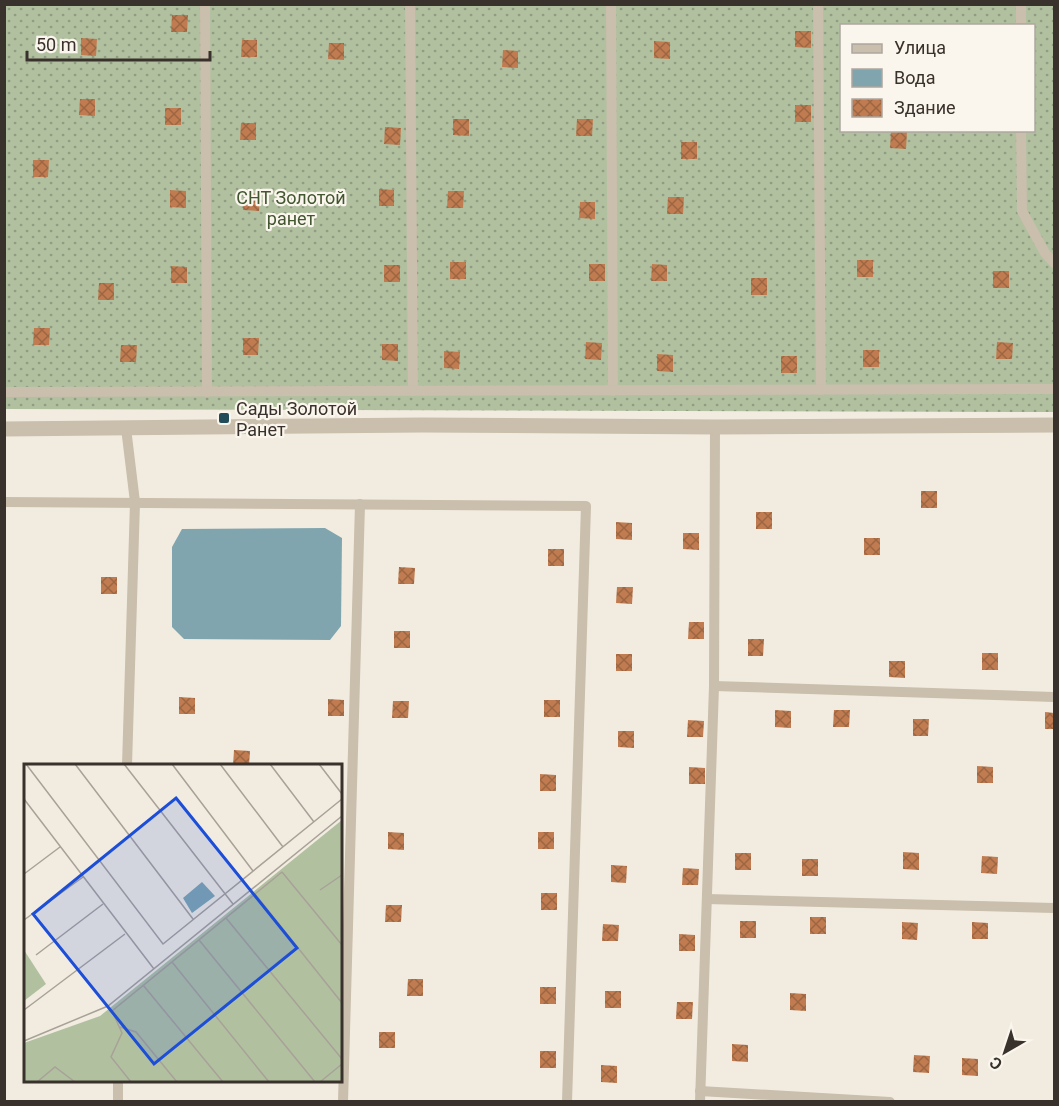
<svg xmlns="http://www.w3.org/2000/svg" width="1059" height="1106" viewBox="0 0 1059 1106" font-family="Roboto,sans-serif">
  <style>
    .garden { fill: url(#garden-dots); fill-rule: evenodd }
    .water { fill: #80a5ae }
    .building { fill: url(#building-cross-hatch) }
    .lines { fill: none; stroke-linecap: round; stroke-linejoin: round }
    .service { stroke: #cabeac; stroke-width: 10 }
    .minor { stroke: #cabeac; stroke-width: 15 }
    .poi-dot { fill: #224d58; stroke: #faf6ed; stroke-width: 2 }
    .labels { text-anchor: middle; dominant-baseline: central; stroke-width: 4.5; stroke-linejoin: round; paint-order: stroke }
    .park-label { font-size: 18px; fill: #425630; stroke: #faf6ed }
    .poi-label { font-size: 18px; fill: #39312b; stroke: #faf6ed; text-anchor: start }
    .inset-road { fill: none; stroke: #a8a198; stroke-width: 1.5 }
    .view { fill: #1d4ed8; fill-opacity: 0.15; stroke: #1d4ed8; stroke-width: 3 }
    .inset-edge { fill: none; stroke: #39312b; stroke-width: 3 }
  </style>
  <defs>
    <pattern id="garden-dots" width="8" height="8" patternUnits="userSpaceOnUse" patternTransform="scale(1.5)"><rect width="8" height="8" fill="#b1c1a0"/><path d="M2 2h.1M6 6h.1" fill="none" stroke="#919d83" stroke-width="1.8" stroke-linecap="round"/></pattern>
    <pattern id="building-cross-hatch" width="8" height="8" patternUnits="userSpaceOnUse" patternTransform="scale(1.5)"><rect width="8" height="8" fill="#c07c50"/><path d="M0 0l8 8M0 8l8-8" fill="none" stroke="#9d6643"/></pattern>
  </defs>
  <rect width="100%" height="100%" fill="#f2ece0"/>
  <path class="garden" d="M5,5H1054V412L5,409ZM842,26H1034V130H842Z"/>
  <polygon class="water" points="325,528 342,538 341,626 330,640 184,639 172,627 172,547 182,529"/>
  <g class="building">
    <polygon points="172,15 188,15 187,32 171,32"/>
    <polygon points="795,31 811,31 811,48 795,47"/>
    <polygon points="81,38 97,39 96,56 81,55"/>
    <polygon points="242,40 257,40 257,57 241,57"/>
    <polygon points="654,41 670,42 670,59 654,58"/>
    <polygon points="329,43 344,43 344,60 328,59"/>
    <polygon points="503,50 518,51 518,68 502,67"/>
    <polygon points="80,99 95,99 95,116 79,115"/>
    <rect x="795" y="105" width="16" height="17"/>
    <rect x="165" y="108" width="16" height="17"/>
    <polygon points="453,119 469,119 469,136 453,135"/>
    <polygon points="577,119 593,119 592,136 576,136"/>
    <polygon points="241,123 256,123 256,140 240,140"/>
    <polygon points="385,127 401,128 400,145 384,144"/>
    <polygon points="891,132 907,132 906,149 890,148"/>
    <rect x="681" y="142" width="16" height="17"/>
    <polygon points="33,160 49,160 48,177 33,177"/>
    <polygon points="379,189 394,190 394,206 379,206"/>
    <polygon points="170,190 186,191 186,208 170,207"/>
    <polygon points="448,191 464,191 463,208 447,208"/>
    <polygon points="244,193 260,194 259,211 243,210"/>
    <polygon points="668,197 684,197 683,214 667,214"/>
    <polygon points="580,202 595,202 595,219 579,218"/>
    <rect x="857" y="260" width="16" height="17"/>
    <rect x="450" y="262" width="16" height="17"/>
    <rect x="589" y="264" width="16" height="17"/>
    <polygon points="652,264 667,265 667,281 651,281"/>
    <rect x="384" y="265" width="16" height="17"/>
    <polygon points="171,266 187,267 187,283 171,283"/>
    <rect x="993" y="271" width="16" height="17"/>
    <rect x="751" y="278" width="16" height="17"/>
    <polygon points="99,283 114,283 114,300 98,300"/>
    <polygon points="34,328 50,328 49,345 33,345"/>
    <polygon points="243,338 259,338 258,355 243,355"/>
    <polygon points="586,342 602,343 601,360 585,359"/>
    <polygon points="997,342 1013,343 1012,359 996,359"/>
    <polygon points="382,344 398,344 398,361 382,360"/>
    <polygon points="121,345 137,345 136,362 120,362"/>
    <rect x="863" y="350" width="16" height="17"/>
    <polygon points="444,351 460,352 459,369 444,368"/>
    <polygon points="657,354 673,355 673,372 657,371"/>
    <rect x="781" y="356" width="16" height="17"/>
    <rect x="921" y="491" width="16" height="17"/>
    <rect x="756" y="512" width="16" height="17"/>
    <polygon points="616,522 632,523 632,540 616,539"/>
    <polygon points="683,533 699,533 699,550 683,549"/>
    <rect x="864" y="538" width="16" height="17"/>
    <rect x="548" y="549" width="16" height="17"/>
    <polygon points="399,567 415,568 414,584 398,584"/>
    <rect x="101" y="577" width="16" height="17"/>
    <polygon points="617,587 633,587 632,604 616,603"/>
    <polygon points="689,622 704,622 704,639 688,639"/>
    <rect x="394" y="631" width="16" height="17"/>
    <polygon points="748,639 764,639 763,656 748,656"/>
    <rect x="982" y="653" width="16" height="17"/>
    <rect x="616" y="654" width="16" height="17"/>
    <polygon points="889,661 905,661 905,678 889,677"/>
    <polygon points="179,697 195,698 195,714 179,714"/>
    <polygon points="328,699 344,700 344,716 328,716"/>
    <rect x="544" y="700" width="16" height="17"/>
    <polygon points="393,701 409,701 408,718 392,718"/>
    <polygon points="775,710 791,711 791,728 775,727"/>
    <polygon points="834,710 850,710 849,727 833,727"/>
    <polygon points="1045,712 1054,713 1054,729 1045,729"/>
    <polygon points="913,719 929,719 928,736 913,736"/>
    <polygon points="688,720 704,721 703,737 687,737"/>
    <polygon points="618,731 634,731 634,748 618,747"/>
    <polygon points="234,750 250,751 249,766 233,766"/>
    <polygon points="977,766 993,767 993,783 977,783"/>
    <polygon points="689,767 705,768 705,784 689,784"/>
    <polygon points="540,774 556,775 556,791 540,791"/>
    <polygon points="388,832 404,833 404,850 388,849"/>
    <rect x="538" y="832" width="16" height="17"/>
    <polygon points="903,852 919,853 919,870 903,869"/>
    <rect x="735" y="853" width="16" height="17"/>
    <polygon points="982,856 998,857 997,874 981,873"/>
    <rect x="802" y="859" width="16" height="17"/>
    <polygon points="611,865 627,866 626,883 611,882"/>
    <polygon points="683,868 699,869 698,885 682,885"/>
    <rect x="541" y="893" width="16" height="17"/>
    <polygon points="386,905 402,905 401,922 385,922"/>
    <rect x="810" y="917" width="16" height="17"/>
    <rect x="740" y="921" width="16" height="17"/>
    <polygon points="902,922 918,923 917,940 902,939"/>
    <polygon points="972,922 988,923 988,939 972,939"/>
    <polygon points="603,924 619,925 618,941 602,941"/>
    <polygon points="679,934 695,935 695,951 679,951"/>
    <polygon points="408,979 423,979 423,996 407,996"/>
    <rect x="540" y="987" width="16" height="17"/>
    <rect x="605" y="991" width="16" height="17"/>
    <polygon points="790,993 806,994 806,1011 790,1010"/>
    <polygon points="677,1002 693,1002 692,1019 676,1019"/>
    <rect x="379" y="1032" width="16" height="16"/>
    <polygon points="732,1044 748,1045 748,1062 732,1061"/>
    <rect x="540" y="1051" width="16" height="17"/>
    <polygon points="914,1055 930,1056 929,1073 913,1072"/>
    <polygon points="962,1058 978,1059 978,1076 962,1075"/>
    <polygon points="601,1065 617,1066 617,1083 601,1082"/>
  </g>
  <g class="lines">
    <g class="service">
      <polyline points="205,4 207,392"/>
      <polyline points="410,4 413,391"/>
      <polyline points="611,4 613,391"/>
      <polyline points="818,4 821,390"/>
      <polyline points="1021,4 1021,26"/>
      <polyline points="1021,130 1022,211 1045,253 1054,263"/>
      <polyline points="4,392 1054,389"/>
      <polyline points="126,428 135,502 127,766"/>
      <polyline points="4,502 586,506 567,1102"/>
      <polyline points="714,686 1054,697"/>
      <polyline points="707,899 1054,908"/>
      <polyline points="700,1091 890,1102"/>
      <polyline points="118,1102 118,1080"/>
      <polyline points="343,1102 360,504"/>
      <polyline points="700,1102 714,686 715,427"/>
    </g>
    <polyline class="minor" points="4,429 422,425 715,427 1054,425"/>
  </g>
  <rect class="poi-dot" x="218" y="412" width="12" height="12" rx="3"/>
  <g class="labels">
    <g class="park-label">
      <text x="291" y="197">СНТ Золотой<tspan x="291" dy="21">ранет</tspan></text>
    </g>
    <g class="poi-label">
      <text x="236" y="408">Сады Золотой<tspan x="236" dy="21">Ранет</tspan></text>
    </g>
  </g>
  <g transform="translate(24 764)">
    <rect width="318" height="318" fill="#f2ece0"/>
    <path d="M0,186L22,220L0,237Z" fill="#b1c1a0"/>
    <path d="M318,56V318H0V279L76,252Z" fill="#b1c1a0"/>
    <path d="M178,118L191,132L168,149L159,134Z" fill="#80a5ae"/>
    <path class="inset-road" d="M2,0L139,180L318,35M51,0L169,155M100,0L209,140M148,0L229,107M196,0L259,83M246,0L290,58M295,0L318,30M0,35L130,205M258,108L318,181M0,110L36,83M296,126L318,111M231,130L318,239M202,154L318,295M0,156L59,113M175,176L291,318M12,191L79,140M148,198L245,318M119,221L199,318M0,246L101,170M96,263L112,268L153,318M0,277L84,242L318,52M13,318L31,303L51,318M107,318L87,293L98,269L88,247L258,108M296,318L318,300"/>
    <path class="view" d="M152,34L273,184L130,300L9,150Z"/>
    <rect width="318" height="318" class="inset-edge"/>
  </g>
  <rect width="1059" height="1106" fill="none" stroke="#39312b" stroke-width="12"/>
  <rect x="840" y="24" width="195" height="108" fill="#faf6ed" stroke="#ada79f" stroke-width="1.5"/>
  <rect x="852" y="44" width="30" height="9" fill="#cabeac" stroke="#ada79f" stroke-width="1.5"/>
  <text x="894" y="54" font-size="18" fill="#39312b">Улица</text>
  <rect x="852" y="69" width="30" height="18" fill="#80a5ae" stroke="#ada79f" stroke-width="1.5"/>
  <text x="894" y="84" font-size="18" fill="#39312b">Вода</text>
  <rect x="852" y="99" width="30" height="18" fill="url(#building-cross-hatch)" stroke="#ada79f" stroke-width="1.5"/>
  <text x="894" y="114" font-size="18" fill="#39312b">Здание</text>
  <g transform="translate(1005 1052) rotate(219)" stroke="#faf6ed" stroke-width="4.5" paint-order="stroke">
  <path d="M0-4.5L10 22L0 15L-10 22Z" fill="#39312b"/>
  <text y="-9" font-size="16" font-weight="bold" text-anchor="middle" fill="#39312b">С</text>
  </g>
  <path d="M27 51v9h183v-9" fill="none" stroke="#39312b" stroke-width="3"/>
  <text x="36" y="51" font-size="18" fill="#39312b" stroke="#faf6ed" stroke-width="4.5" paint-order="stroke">50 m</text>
</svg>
